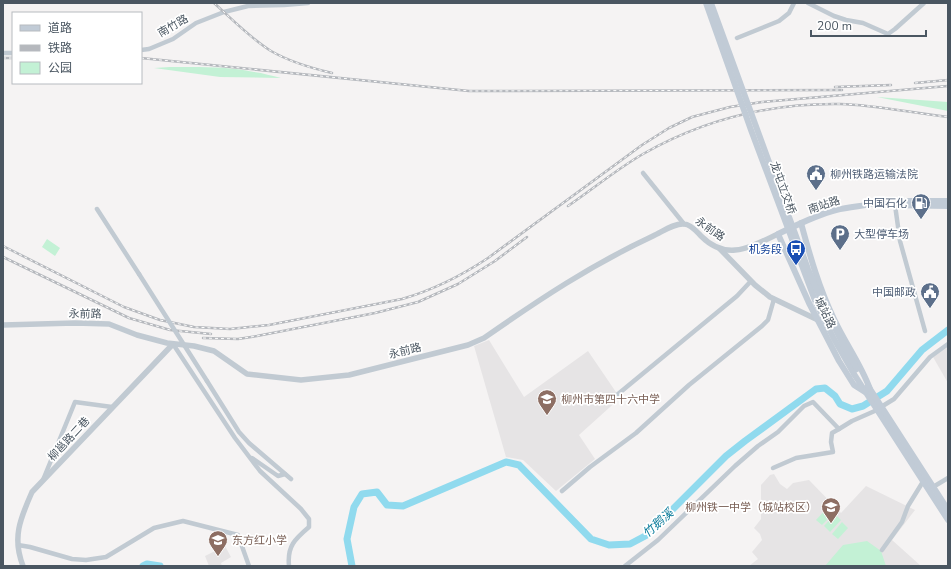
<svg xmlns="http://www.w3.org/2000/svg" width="951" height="569" viewBox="0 0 951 569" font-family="'Nunito Sans','Noto Sans SC',sans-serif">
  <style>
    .education { fill: #e6e4e5 }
    .green { fill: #c3f1d5 }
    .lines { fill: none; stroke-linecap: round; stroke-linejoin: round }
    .river { stroke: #90daee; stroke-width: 7 }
    .minor { stroke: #c1cad2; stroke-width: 4.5 }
    .tertiary { stroke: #c1cad2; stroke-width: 5.5 }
    .secondary { stroke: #c1cbd6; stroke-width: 6 }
    .rail-casing { stroke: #b5b8bd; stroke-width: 2.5 }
    .rail { stroke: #fff; stroke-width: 1; stroke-dasharray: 3; stroke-linecap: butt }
    .minor-bridge { stroke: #c1cad2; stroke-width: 4.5 }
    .secondary-bridge { stroke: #c1cbd6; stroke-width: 6 }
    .labels { text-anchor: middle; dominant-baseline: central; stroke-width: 3.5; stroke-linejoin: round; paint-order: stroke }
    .street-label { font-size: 11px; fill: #4a5661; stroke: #fff }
    .service-label { font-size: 11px; fill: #4e5e75; stroke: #fff; text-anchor: start }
    .transit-label { font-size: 11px; fill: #164399; stroke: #fff; text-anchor: end }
    .education-label { font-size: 11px; fill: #785e54; stroke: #fff; text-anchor: start }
    .water-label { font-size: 12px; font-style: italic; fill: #0c7c9b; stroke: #fff }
  </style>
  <rect width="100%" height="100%" fill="#f5f3f3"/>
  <g class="education">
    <polygon points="489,340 524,397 588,351 620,398 579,435 595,459 556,491 523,460 506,457 474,346"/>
    <polygon points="948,347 948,383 933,357"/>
    <polygon points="774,474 780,484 787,489 793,483 809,480 841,513 866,486 915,510 892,540 921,566 749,566 758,559 752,552 762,540 760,534 754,528 761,519 761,485 770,475"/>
    <polygon points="225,546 231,557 221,563 222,566 209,566 205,556"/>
  </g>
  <g class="green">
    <path d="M170,67C198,67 226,66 254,72C263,73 272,76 281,78L220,77L154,68Z"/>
    <polygon points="877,97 948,102 948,111"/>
    <polygon points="47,239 60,248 55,256 42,247"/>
    <polygon points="827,508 833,514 822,525 816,520"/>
    <polygon points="835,514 841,520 830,532 824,526"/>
    <polygon points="842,522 848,528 838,539 832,534"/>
    <polygon points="867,541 881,551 886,566 825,566 843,545"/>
  </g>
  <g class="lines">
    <g class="river">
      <polyline points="143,566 147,564 160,566"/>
      <polyline points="352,566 347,539 354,507 362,494 377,492 387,505 403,506 506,462 519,465 591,539 609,545 630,544 647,535 726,456 745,441 816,389 825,388 835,396 840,404 852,409 863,406 887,391 922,350 948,330"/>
    </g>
    <g class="minor">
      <polyline points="808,3 834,16 846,20 863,23 888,34 895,29 924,3"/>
      <polyline points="737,38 779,21 789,13 794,3"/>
      <polyline points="141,50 149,49 173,39 196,23 224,12 248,6 284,5 308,3"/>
      <polyline points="3,53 13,53"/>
      <polyline points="643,173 684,224"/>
      <polyline points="895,205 900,241 925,331"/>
      <polyline points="97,209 139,274"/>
      <path d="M173,344L235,438L260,471L301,509L309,519V527C295,539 287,546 289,566"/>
      <polyline points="207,381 239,432 249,443 291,479"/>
      <polyline points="612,399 737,296 751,281"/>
      <polyline points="881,407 894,399 930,357 948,344"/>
      <polyline points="252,458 278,476 285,474"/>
      <polyline points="773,468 796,458 833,452 831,442 832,433 839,429"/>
      <polyline points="43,480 75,402 112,407"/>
      <polyline points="933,487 948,478"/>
      <polyline points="562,491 590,467 636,433 689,385 762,326 768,320 774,299"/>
      <polyline points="18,545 30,547 72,559 86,560 106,557 154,528 183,521 238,535 249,566"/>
      <polyline points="882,550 902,522 908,506 924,480"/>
      <polyline points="625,566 658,540 735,466 758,446 778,432 804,406 813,402 839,429 852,421 877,410"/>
    </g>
    <g class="tertiary">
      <polyline points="720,249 755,285 770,297 818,320"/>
      <path d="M3,325L75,323L109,324L137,335L167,343L194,346L214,351L247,374L301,380L349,375L468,345L484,338C540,299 591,265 653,236C662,232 674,223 684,224C691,224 697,232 701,236C727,262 750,247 778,234"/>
      <path d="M23,566C12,538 20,519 32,492L173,344"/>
    </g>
    <g class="secondary">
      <polyline points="879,204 885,205 948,206"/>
      <path d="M801,223C810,256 819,288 834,319C845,343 861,364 870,389"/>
      <polyline points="854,374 948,520"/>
      <polyline points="868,386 948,510"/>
      <path d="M865,392L854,385L839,361L809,303L778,234C797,225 816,215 836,210C852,206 869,206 885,201H948"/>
    </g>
    <g class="rail-casing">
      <g id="rail">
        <path d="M214,3C232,19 250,38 271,51C290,62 311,68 332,73"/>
        <polyline points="3,58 13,58"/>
        <polyline points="141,58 469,91 842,90"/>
        <polyline points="915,83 948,80"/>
        <polyline points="835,87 891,85"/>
        <path d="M568,206C593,189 617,169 643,154C703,120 771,103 840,104C876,105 912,113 948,117"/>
        <path d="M3,246L124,307L160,320L194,327L230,329L269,325L402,299C433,290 461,276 488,258L642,145L669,128L692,117L730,107L762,102L948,86"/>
        <polyline points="3,257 129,318 170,330 211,334"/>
        <polyline points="203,338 238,339 257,336 375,313 418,302 458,284 495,261 527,237"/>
      </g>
    </g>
    <use href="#rail" class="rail"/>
    <polyline class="minor-bridge" points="139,274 207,381"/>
    <g class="secondary-bridge">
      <polyline points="706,3 751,130 816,303 834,339 854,374"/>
      <path d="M711,3L808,269C822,304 838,337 857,369"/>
    </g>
  </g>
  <defs>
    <g id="civic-pin" transform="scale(1)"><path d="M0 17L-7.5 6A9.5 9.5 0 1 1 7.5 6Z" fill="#5c6f8a" stroke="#fff"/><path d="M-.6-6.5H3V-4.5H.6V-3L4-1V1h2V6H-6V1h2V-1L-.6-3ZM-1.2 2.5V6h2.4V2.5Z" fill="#fff"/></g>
    <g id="fuel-pin" transform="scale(1)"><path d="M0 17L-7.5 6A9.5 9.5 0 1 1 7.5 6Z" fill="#5c6f8a" stroke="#fff"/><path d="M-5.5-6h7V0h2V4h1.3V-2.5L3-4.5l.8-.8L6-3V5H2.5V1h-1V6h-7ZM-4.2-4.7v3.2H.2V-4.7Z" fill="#fff"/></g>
    <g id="parking-pin" transform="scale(1)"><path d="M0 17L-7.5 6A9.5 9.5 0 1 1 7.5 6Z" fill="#5c6f8a" stroke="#fff"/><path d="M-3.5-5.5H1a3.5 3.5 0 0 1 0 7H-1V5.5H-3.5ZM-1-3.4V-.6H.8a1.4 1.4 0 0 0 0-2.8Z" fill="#fff"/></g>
    <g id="bus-pin" transform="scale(1)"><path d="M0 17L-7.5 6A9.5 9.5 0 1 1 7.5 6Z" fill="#1a4fb4" stroke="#fff"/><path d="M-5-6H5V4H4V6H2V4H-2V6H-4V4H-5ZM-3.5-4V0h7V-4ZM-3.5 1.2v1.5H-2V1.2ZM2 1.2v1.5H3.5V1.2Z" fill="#fff"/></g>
    <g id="school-pin" transform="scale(1)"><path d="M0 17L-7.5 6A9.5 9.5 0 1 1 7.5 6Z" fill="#8d6e63" stroke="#fff"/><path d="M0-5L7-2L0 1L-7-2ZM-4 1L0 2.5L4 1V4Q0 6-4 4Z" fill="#fff"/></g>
  </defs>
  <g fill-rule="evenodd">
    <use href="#civic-pin" x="816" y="174"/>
    <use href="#fuel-pin" x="921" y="203"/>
    <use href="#parking-pin" x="840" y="234"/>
    <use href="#bus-pin" x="796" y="249"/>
    <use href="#civic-pin" x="930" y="292"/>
    <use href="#school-pin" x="547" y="399"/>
    <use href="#school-pin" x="831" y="507"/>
    <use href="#school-pin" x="218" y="540"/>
  </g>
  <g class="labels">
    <g class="street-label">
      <text transform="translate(173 26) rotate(-30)">南竹路</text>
      <text transform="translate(783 188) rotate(70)">龙屯立交桥</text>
      <text transform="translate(824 205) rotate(-18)">南站路</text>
      <text transform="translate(710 229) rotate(35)">永前路</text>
      <text transform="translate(825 313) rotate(64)">城站路</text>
      <text transform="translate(85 314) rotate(1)">永前路</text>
      <text transform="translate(405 351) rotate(-14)">永前路</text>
      <text transform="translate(69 439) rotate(-47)">柳邕路二巷</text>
    </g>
    <g class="service-label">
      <text x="830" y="174">柳州铁路运输法院</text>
      <text x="907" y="203" text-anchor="end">中国石化</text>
      <text x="854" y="234">大型停车场</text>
      <text x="916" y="292" text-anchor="end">中国邮政</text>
    </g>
    <g class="transit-label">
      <text x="782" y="249">机务段</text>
    </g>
    <g class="education-label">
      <text x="561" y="399">柳州市第四十六中学</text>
      <text x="817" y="507" text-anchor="end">柳州铁一中学（城站校区）</text>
      <text x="232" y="540">东方红小学</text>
    </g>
    <g class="water-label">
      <text transform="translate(658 523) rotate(-42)">竹鹅溪</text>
    </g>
  </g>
  <rect width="951" height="569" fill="none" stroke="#4a5661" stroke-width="8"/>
  <rect x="12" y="12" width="130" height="72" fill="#ffffff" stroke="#b7bbc0"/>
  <rect x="20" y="25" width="20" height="6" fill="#c1cbd6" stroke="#b7bbc0"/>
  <text x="48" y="32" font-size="12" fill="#4a5661">道路</text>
  <rect x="20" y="45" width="20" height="6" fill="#b5b8bd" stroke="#b7bbc0"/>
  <text x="48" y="52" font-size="12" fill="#4a5661">铁路</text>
  <rect x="20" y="62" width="20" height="12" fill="#c3f1d5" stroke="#b7bbc0"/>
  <text x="48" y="72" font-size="12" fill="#4a5661">公园</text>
  <path d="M811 30v6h115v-6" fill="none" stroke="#4a5661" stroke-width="2"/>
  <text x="817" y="30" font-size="12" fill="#4a5661" stroke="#ffffff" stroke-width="3" paint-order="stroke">200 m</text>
</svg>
